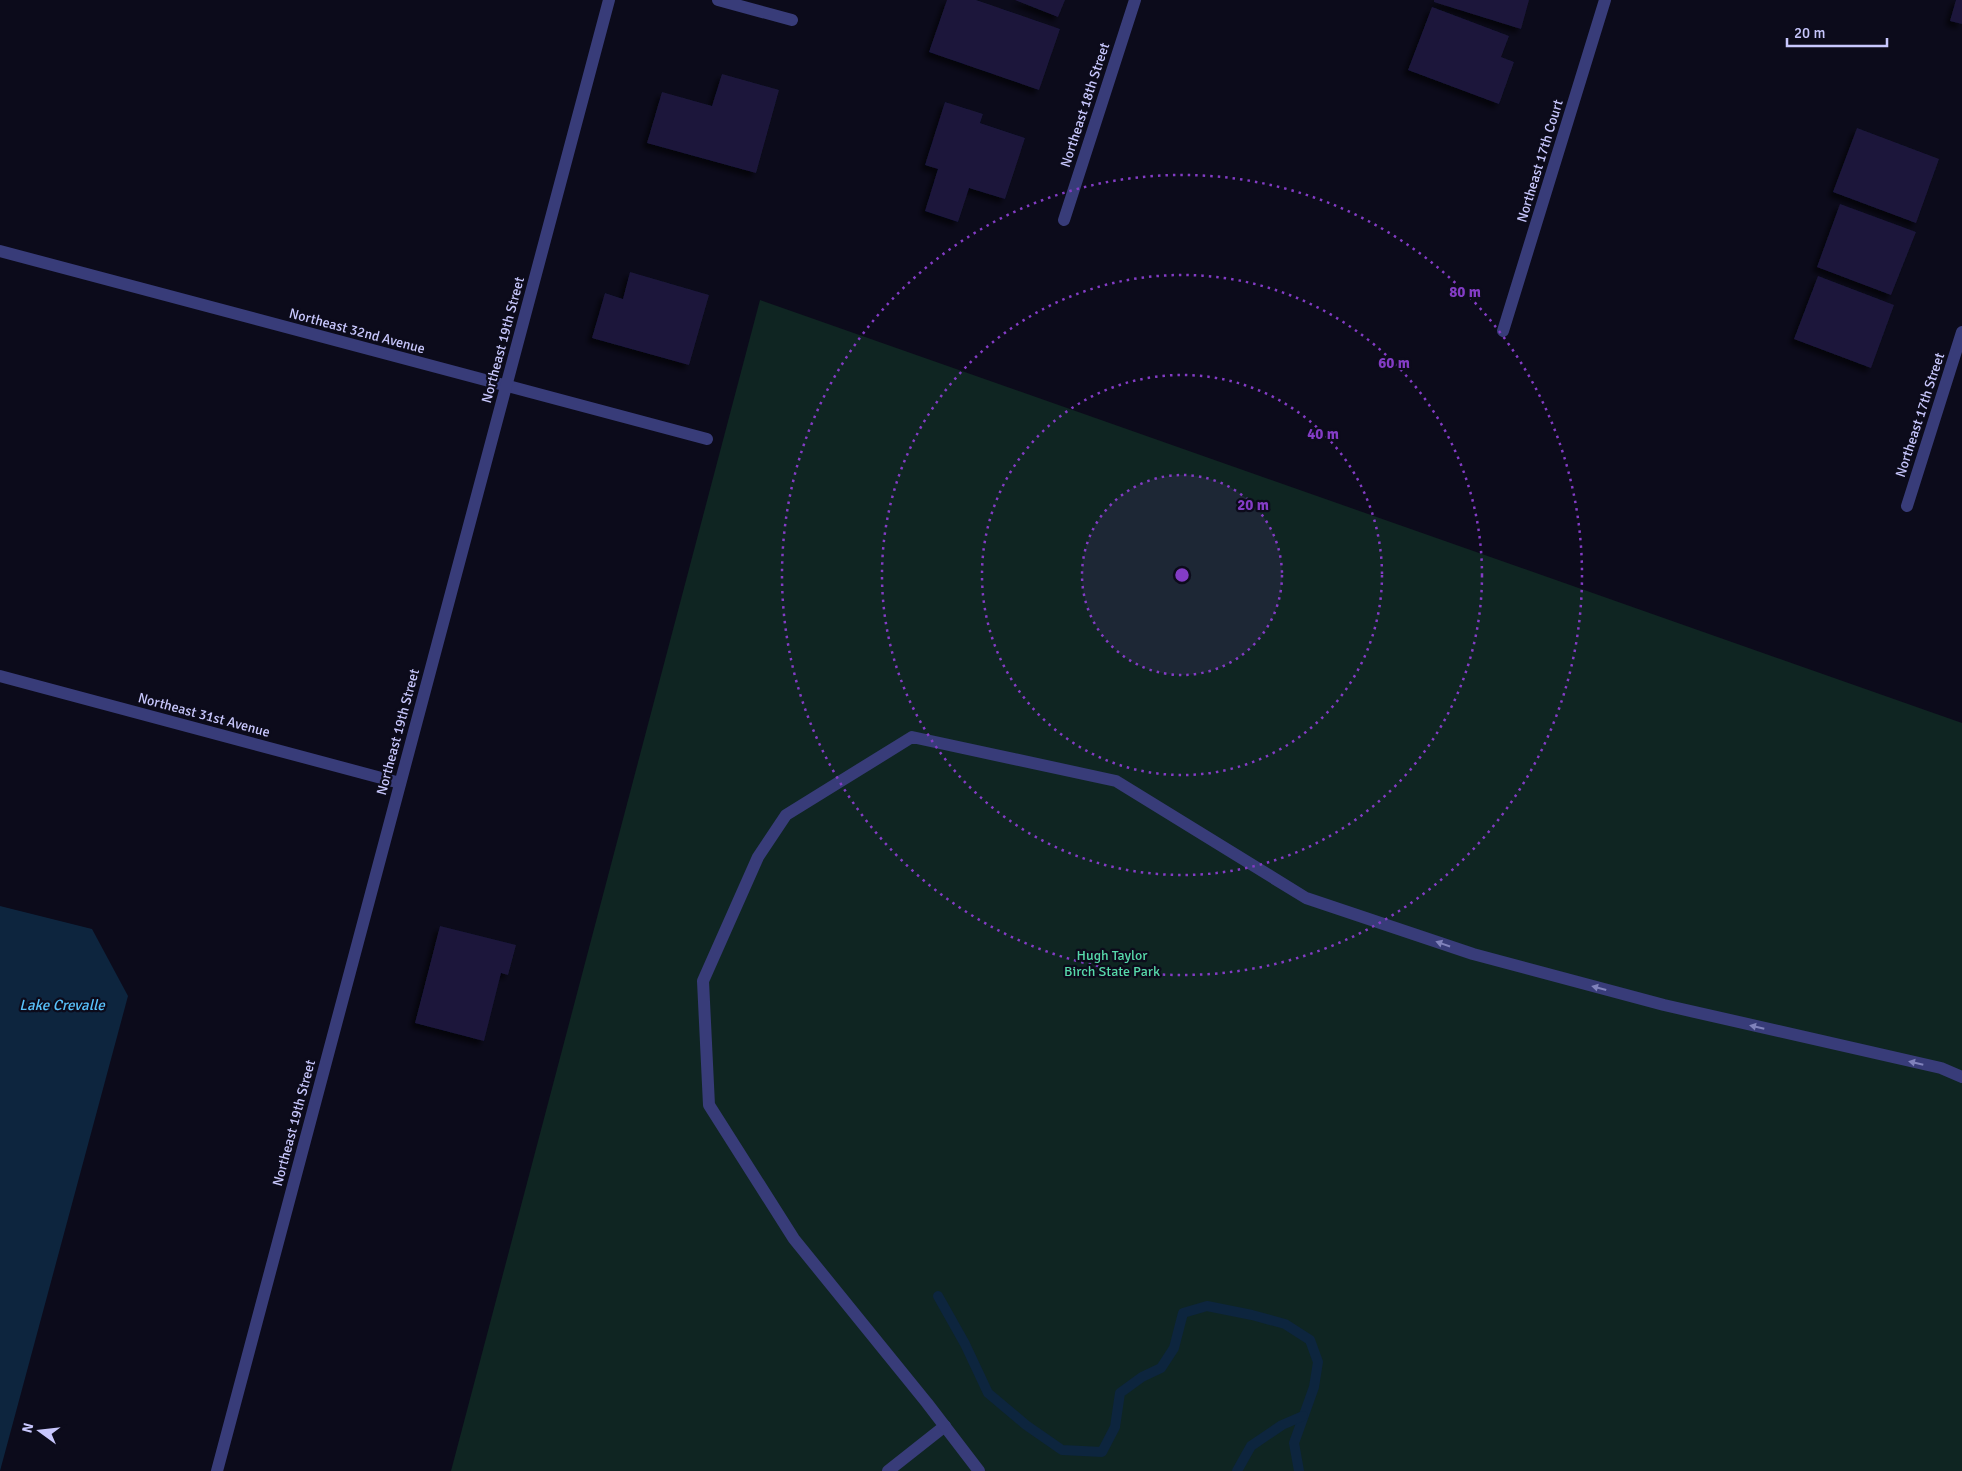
<svg xmlns="http://www.w3.org/2000/svg" width="1962" height="1471" viewBox="0 0 1962 1471" font-family="Signika,sans-serif">
  <style>
    .green { fill: #0f2522 }
    .water { fill: #0d253e }
    .lines { fill: none; stroke-linecap: round; stroke-linejoin: round }
    .stream { stroke: #0d253e; stroke-width: 10 }
    .building { fill: #1b183b; filter: url(#shadow) }
    .minor { stroke: #383c79; stroke-width: 12 }
    .oneway { fill: #8082bb }
    .ring { fill: none; stroke: #833cc5; stroke-width: 2.5; stroke-dasharray: 2.5 5 }
    .labels { text-anchor: middle; dominant-baseline: central; stroke-width: 4.5; stroke-linejoin: round; paint-order: stroke }
    .street-label { font-size: 14px; fill: #c8c7fd; stroke: #0c0b1b }
    .park-label { font-size: 14px; fill: #57d9aa; stroke: #0c0b1b }
    .water-label { font-size: 15px; font-style: italic; fill: #59c1fa; stroke: #0c0b1b }
    .centre { fill: #833cc5; stroke: #0c0b1b; stroke-width: 2.5 }
    .ring-label { font-size: 15px; text-anchor: middle; font-weight: bold; fill: #833cc5; stroke: #0c0b1b; stroke-width: 4.5; stroke-linejoin: round; paint-order: stroke }
  </style>
  <defs>
    <filter id="shadow"><feDropShadow dx="-4.5" dy="4.5" stdDeviation="2.5" flood-color="#0009"/></filter>
  </defs>
  <rect width="100%" height="100%" fill="#0c0b1b"/>
  <polygon class="green" points="760,300 1962,723 1962,1471 451,1471"/>
  <polygon class="water" points="0,906 92,929 128,996 0,1471"/>
  <g class="lines">
    <g class="stream">
      <polyline points="938,1296 965,1344 988,1393 1026,1425 1062,1450 1102,1452 1115,1427 1120,1393 1142,1377 1161,1368 1174,1348 1183,1313 1207,1306 1252,1315 1285,1324 1310,1340 1318,1362 1314,1387 1294,1443 1299,1471"/>
      <polyline points="1237,1471 1251,1446 1282,1425 1303,1416"/>
    </g>
  </g>
  <g class="building">
    <polygon points="947,0 976,0 1060,29 1039,90 929,52"/>
    <polygon points="1015,0 1065,0 1058,17"/>
    <polygon points="1434,0 1529,0 1521,29 1434,2"/>
    <polygon points="1956,0 1962,0 1962,24 1950,21"/>
    <polygon points="1432,7 1509,36 1501,57 1514,62 1499,104 1408,70"/>
    <polygon points="722,74 779,90 756,173 647,143 662,92 712,106"/>
    <polygon points="945,102 983,114 980,123 1025,138 1005,199 969,188 958,222 925,211 938,169 925,165"/>
    <polygon points="1857,128 1939,159 1916,223 1833,192"/>
    <polygon points="1840,204 1916,232 1891,295 1817,267"/>
    <polygon points="630,272 709,295 689,365 592,338 605,293 623,299"/>
    <polygon points="1818,276 1894,305 1871,368 1794,339"/>
    <polygon points="440,926 516,945 508,975 501,973 484,1041 415,1023"/>
  </g>
  <g class="lines">
    <g class="minor">
      <polyline points="718,0 792,20"/>
      <polyline points="1064,220 1135,0"/>
      <polyline points="0,251 707,439"/>
      <polyline points="1503,331 1605,0"/>
      <polyline points="1907,506 1962,332"/>
      <polyline points="0,676 400,783"/>
      <polyline points="217,1471 609,0"/>
      <polyline points="888,1471 945,1426"/>
      <polyline points="979,1471 927,1403 794,1239 709,1105 703,981 758,857 786,815 912,737 1116,781 1306,898 1473,954 1664,1005 1941,1068 1962,1077"/>
    </g>
  </g>
  <defs><path id="oneway-solid" d="M-6-.8H1V-3.2L6.5 0L1 3.2V.8H-6Z" transform="scale(1.25)"/></defs>
  <g class="oneway">
    <use href="#oneway-solid" transform="translate(1443 944) rotate(-161)"/>
    <use href="#oneway-solid" transform="translate(1599 988) rotate(-165)"/>
    <use href="#oneway-solid" transform="translate(1757 1027) rotate(-167)"/>
    <use href="#oneway-solid" transform="translate(1916 1063) rotate(-167)"/>
  </g>
  <circle cx="1182" cy="575" r="100" fill="#833cc5" fill-opacity=".12"/>
  <g class="ring">
    <circle cx="1182" cy="575" r="100"/>
    <circle cx="1182" cy="575" r="200"/>
    <circle cx="1182" cy="575" r="300"/>
    <circle cx="1182" cy="575" r="400"/>
  </g>
  <g class="labels">
    <g class="street-label">
      <text transform="translate(1085 105) rotate(-72)">Northeast 18th Street</text>
      <text transform="translate(1540 161) rotate(-73)">Northeast 17th Court</text>
      <text transform="translate(357 331) rotate(15)">Northeast 32nd Avenue</text>
      <text transform="translate(503 340) rotate(-75)">Northeast 19th Street</text>
      <text transform="translate(1920 415) rotate(-72)">Northeast 17th Street</text>
      <text transform="translate(204 715) rotate(15)">Northeast 31st Avenue</text>
      <text transform="translate(398 732) rotate(-75)">Northeast 19th Street</text>
      <text transform="translate(294 1123) rotate(-75)">Northeast 19th Street</text>
    </g>
    <g class="park-label">
      <text x="1112" y="955">Hugh Taylor<tspan x="1112" dy="16">Birch State Park</tspan></text>
    </g>
    <g class="water-label">
      <text x="62" y="1005">Lake Crevalle</text>
    </g>
  </g>
  <circle cx="1182" cy="575" r="8" class="centre"/>
  <g class="ring-label">
    <text x="1465" y="297">80 m</text>
    <text x="1394" y="368">60 m</text>
    <text x="1323" y="439">40 m</text>
    <text x="1253" y="510">20 m</text>
  </g>
  <g transform="translate(40 1431) rotate(285)" stroke="#0c0b1b" stroke-width="4" paint-order="stroke">
  <path d="M0-4L9 19L0 12L-9 19Z" fill="#c8c7fd"/>
  <text y="-8" font-size="14" font-weight="bold" text-anchor="middle" fill="#c8c7fd">N</text>
  </g>
  <path d="M1787 38v8h100v-8" fill="none" stroke="#c8c7fd" stroke-width="2.5"/>
  <text x="1794" y="38" font-size="15" fill="#c8c7fd" stroke="#0c0b1b" stroke-width="4" paint-order="stroke">20 m</text>
</svg>
